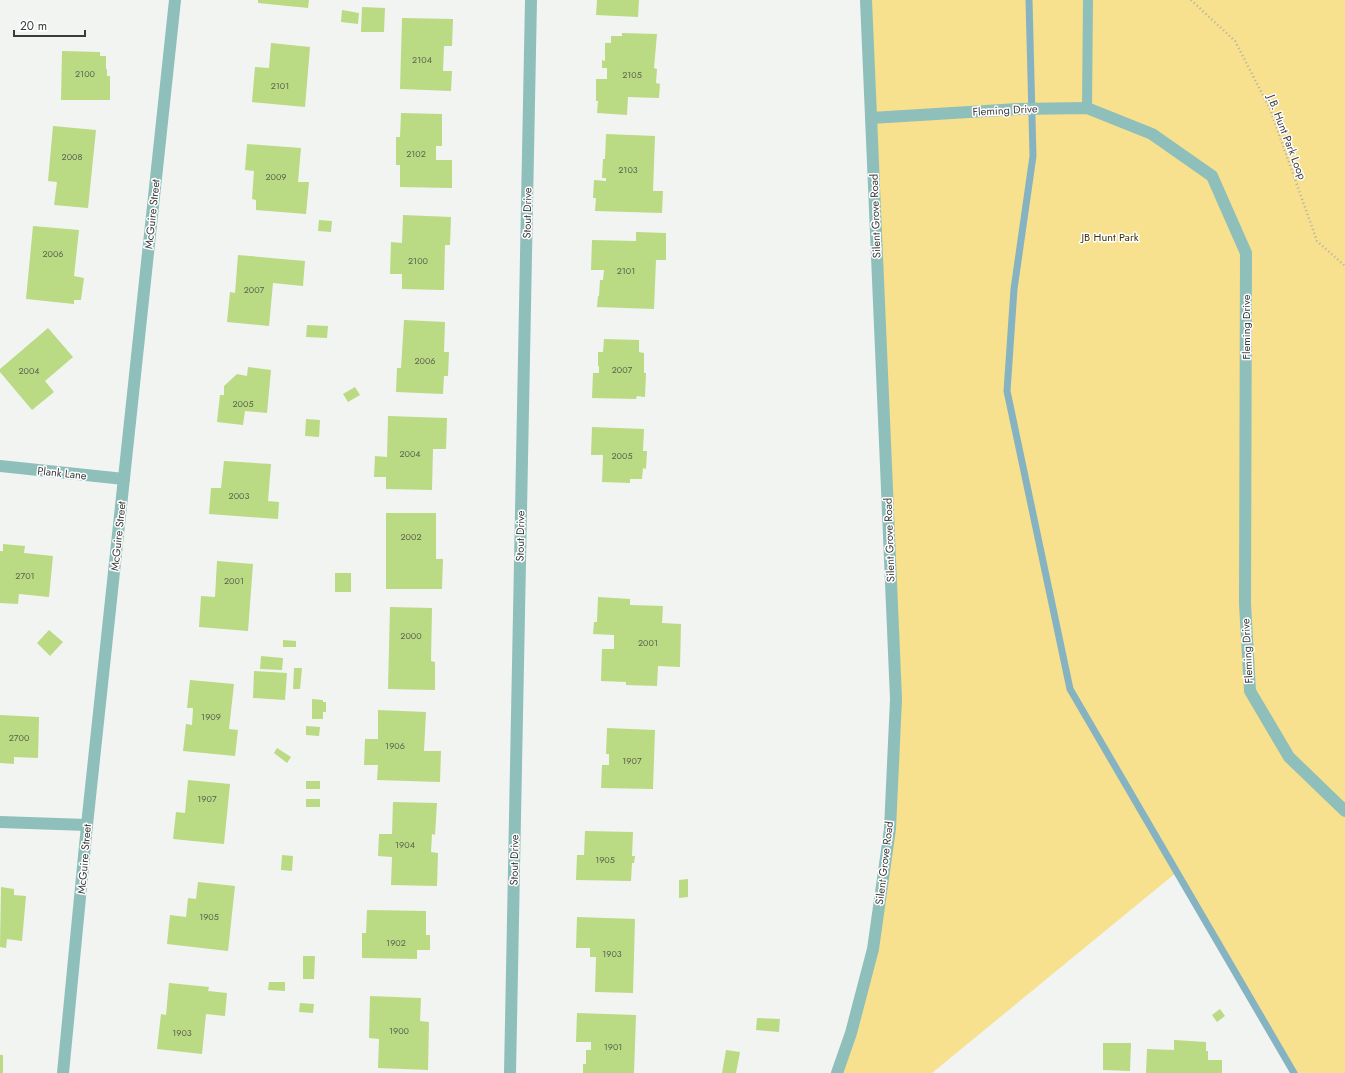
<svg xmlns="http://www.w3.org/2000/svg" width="1345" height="1073" viewBox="0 0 1345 1073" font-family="Jost,sans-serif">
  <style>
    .green { fill: #f7e08e }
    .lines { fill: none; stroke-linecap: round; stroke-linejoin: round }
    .stream { stroke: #86b3c1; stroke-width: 7 }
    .building { fill: #bada84 }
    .path { stroke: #adafad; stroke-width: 2.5; stroke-dasharray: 1 3; stroke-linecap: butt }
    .service { stroke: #8ebfba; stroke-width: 10 }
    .minor { stroke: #8ebfba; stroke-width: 12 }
    .tertiary { stroke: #8ebfba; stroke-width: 12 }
    .labels { text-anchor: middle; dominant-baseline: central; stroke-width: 3; stroke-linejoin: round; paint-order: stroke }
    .number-label { font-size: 9px; fill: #5a634d }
    .street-label { font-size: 11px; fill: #3a3b3b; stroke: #fff }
    .park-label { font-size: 11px; fill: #3d3208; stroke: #fff }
  </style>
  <rect width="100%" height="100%" fill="#f2f4f2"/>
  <polygon class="green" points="866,0 1345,0 1345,1073 1296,1073 1177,872 932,1073 837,1073 873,949 896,699"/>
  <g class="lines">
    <polyline class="stream" points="1029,0 1033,156 1014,289 1007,391 1070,689 1294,1073"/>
  </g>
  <g class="building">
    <polygon points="258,0 309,0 308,8 258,3"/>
    <polygon points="597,0 639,0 638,17 596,15"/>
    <polygon points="362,7 385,8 384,32 361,32"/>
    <polygon points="342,10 359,13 358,24 341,22"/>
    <polygon points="402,18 453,19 452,46 444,46 443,71 452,71 451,91 400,89"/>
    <polygon points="622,33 657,34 654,68 657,69 656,83 660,84 659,98 628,97 627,115 597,113 598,101 596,101 596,79 607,79 607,68 602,68 602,60 605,61 605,43 611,43 611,36 622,36"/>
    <polygon points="271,43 310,47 305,107 252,102 255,67 269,68"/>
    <polygon points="62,51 100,52 100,56 106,56 106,69 107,69 107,76 110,76 110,100 61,100"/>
    <polygon points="401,113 442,114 442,146 436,146 436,160 452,160 452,188 400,187 400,165 396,165 396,137 400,137"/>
    <polygon points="53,126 96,130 88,208 54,205 57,182 48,181"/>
    <polygon points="606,134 655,136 653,191 663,191 662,213 595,211 596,198 593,198 594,180 606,181 606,178 602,178 603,159 605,159"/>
    <polygon points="247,144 301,148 298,182 309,182 306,214 256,210 256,200 252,199 254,171 245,170"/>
    <polygon points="403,215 451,217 450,245 445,245 444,290 402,289 402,274 390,274 391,242 402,243"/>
    <polygon points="319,220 332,221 331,232 318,231"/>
    <polygon points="33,226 79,230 74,276 84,278 81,300 74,300 74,304 26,299"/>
    <polygon points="636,232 666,233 666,260 656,260 654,309 597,307 598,296 599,296 600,280 603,280 604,270 591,270 592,240 636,241"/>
    <polygon points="238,255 305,261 303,286 273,283 269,326 227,322 230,292 235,293"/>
    <polygon points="404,320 445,322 444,352 449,352 448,376 444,376 443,394 396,392 397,368 401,368"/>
    <polygon points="307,325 328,326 327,338 306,337"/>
    <polygon points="48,328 73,357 45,381 54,392 32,410 0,372 0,369"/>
    <polygon points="604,339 639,340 639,352 644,353 644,373 646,373 645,397 637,396 636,399 592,398 593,373 599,373 599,366 598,366 598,352 603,352"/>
    <polygon points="248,367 271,370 267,413 245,411 243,425 217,422 220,395 224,395 224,386 237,374 247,376"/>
    <polygon points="355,387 360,395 348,402 343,394"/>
    <polygon points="388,416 447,418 446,449 433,449 432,490 386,489 386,477 374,477 375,456 387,457"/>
    <polygon points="306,419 320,420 319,437 305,436"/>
    <polygon points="592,427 644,429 643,451 647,451 646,469 643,468 642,479 630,479 630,483 602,482 603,455 591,455"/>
    <polygon points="224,461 271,464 268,501 279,502 278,519 209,514 211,488 221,488"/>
    <polygon points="386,513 436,513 436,559 443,559 442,589 386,589"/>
    <polygon points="3,544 25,546 24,553 53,556 49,597 19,594 18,604 0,603 0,551 3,551"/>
    <polygon points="217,561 253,564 248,631 199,627 201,596 215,597"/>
    <rect x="335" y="573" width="16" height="19"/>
    <polygon points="598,597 630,599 630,605 663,606 662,623 681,624 680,667 658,666 657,686 626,685 626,682 601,681 602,649 614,649 614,635 593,634 594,622 597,622"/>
    <polygon points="390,607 432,608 431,661 435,662 435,690 388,689"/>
    <polygon points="49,630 63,642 50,656 37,643"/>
    <polygon points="283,640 296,641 296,647 283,647"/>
    <polygon points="261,656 283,658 282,670 260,669"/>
    <polygon points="294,668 302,668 300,689 293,689"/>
    <polygon points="254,671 287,673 285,700 253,698"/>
    <polygon points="190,680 234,684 229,729 238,730 235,756 183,751 186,724 192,725 193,708 187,708"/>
    <polygon points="312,699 323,700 323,702 326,702 326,712 323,712 323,719 312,719"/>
    <polygon points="378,710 426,712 424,751 441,751 440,782 377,780 378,765 364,765 365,739 378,739"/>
    <polygon points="0,715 39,717 38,758 14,757 14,764 0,763"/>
    <polygon points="306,726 320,727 319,736 306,735"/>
    <polygon points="607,728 655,730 653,789 601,788 602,765 609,765 609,754 606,754"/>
    <polygon points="277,748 291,757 287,763 274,753"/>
    <polygon points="188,780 230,784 224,844 173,839 176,812 185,813"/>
    <rect x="306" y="781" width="14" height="8"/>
    <rect x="306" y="799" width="14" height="8"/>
    <polygon points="393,802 437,803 435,835 432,834 431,852 438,853 437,886 391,885 392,857 378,856 379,834 392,834"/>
    <polygon points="585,831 633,832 632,856 635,856 634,863 632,863 631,881 576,880 577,855 584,855"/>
    <polygon points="282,855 293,856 292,871 281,870"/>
    <polygon points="688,879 688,897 679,898 679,880"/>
    <polygon points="198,882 235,886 228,951 167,944 170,915 186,917 188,898 196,899"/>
    <polygon points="1,887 14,889 14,895 26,896 22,941 7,939 6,948 0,947"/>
    <polygon points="367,910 426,911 426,935 430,935 430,950 417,950 417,959 362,958 362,933 366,933"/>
    <polygon points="577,917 635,919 633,993 595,992 596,957 590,957 590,948 576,948"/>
    <polygon points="303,956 315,956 314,979 303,979"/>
    <polygon points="269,982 285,982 285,991 268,990"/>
    <polygon points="169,983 209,987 208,991 227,993 225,1016 206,1014 202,1054 157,1049 161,1014 166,1015"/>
    <polygon points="370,996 421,998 420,1021 429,1022 428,1070 378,1068 379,1039 369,1038"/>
    <polygon points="300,1003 314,1004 313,1013 299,1012"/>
    <polygon points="1220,1009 1225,1016 1217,1022 1212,1015"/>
    <polygon points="577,1013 636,1015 634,1073 583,1073 583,1064 586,1064 586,1050 591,1050 591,1042 576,1042"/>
    <polygon points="757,1018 780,1019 779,1032 756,1030"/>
    <polygon points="1174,1040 1206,1042 1206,1051 1208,1051 1208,1060 1222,1060 1222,1073 1146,1073 1147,1049 1174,1050"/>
    <polygon points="1103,1043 1131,1043 1130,1071 1103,1070"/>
    <polygon points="726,1050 740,1052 736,1073 722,1073"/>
    <rect x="0" y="1055" width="3" height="18"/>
  </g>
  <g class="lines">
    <polyline class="path" points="1191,0 1235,41 1270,109 1317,241 1345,266"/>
    <polyline class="service" points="1087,108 1088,0"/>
    <g class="minor">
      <polyline points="871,118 1018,109 1087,108 1152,134 1212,176 1246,253 1245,604 1250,691 1289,757 1345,811"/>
      <polyline points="0,466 124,479"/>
      <polyline points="0,822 87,825"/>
      <polyline points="63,1073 87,825 175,0"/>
      <polyline points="510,1073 531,0"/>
    </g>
    <polyline class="tertiary" points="837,1073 851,1033 873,949 890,829 896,699 866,0"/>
  </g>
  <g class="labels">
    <g class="number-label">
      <text x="422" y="59">2104</text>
      <text x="85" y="73">2100</text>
      <text x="632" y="74">2105</text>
      <text x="280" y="85">2101</text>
      <text x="416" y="153">2102</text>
      <text x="72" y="156">2008</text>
      <text x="628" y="169">2103</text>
      <text x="276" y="176">2009</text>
      <text x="53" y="253">2006</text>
      <text x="418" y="260">2100</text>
      <text x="626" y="270">2101</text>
      <text x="254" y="289">2007</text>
      <text x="425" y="360">2006</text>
      <text x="622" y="369">2007</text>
      <text x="29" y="370">2004</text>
      <text x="243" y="403">2005</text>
      <text x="410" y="453">2004</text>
      <text x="622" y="455">2005</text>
      <text x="239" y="495">2003</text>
      <text x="411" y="536">2002</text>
      <text x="25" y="575">2701</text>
      <text x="234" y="580">2001</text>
      <text x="411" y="635">2000</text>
      <text x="648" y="642">2001</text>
      <text x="211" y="716">1909</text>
      <text x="19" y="737">2700</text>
      <text x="395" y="745">1906</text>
      <text x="632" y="760">1907</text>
      <text x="207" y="798">1907</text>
      <text x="405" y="844">1904</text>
      <text x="605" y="859">1905</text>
      <text x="209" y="916">1905</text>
      <text x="396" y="942">1902</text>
      <text x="612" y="953">1903</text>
      <text x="399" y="1030">1900</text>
      <text x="182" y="1032">1903</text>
      <text x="613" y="1046">1901</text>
    </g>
    <g class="street-label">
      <text transform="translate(1005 110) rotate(-3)">Fleming Drive</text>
      <text transform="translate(1287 137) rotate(69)">J.B. Hunt Park Loop</text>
      <text transform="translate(527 213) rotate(-89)">Stout Drive</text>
      <text transform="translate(152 214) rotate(-84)">McGuire Street</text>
      <text transform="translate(875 216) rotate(-92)">Silent Grove Road</text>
      <text transform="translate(1246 327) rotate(-90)">Fleming Drive</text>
      <text transform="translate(62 473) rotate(6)">Plank Lane</text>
      <text transform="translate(118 536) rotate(-84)">McGuire Street</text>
      <text transform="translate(520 536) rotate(-89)">Stout Drive</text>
      <text transform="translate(889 540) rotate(-92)">Silent Grove Road</text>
      <text transform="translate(1247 651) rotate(-93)">Fleming Drive</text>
      <text transform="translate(84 859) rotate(-85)">McGuire Street</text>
      <text transform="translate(514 860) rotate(-89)">Stout Drive</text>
      <text transform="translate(884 863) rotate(-83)">Silent Grove Road</text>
    </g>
    <g class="park-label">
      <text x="1110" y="237">JB Hunt Park</text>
    </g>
  </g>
  <path d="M14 30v6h71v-6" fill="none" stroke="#3a3b3b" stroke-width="2"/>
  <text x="20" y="30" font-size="12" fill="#3a3b3b" stroke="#ffffff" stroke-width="3" paint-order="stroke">20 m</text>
</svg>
